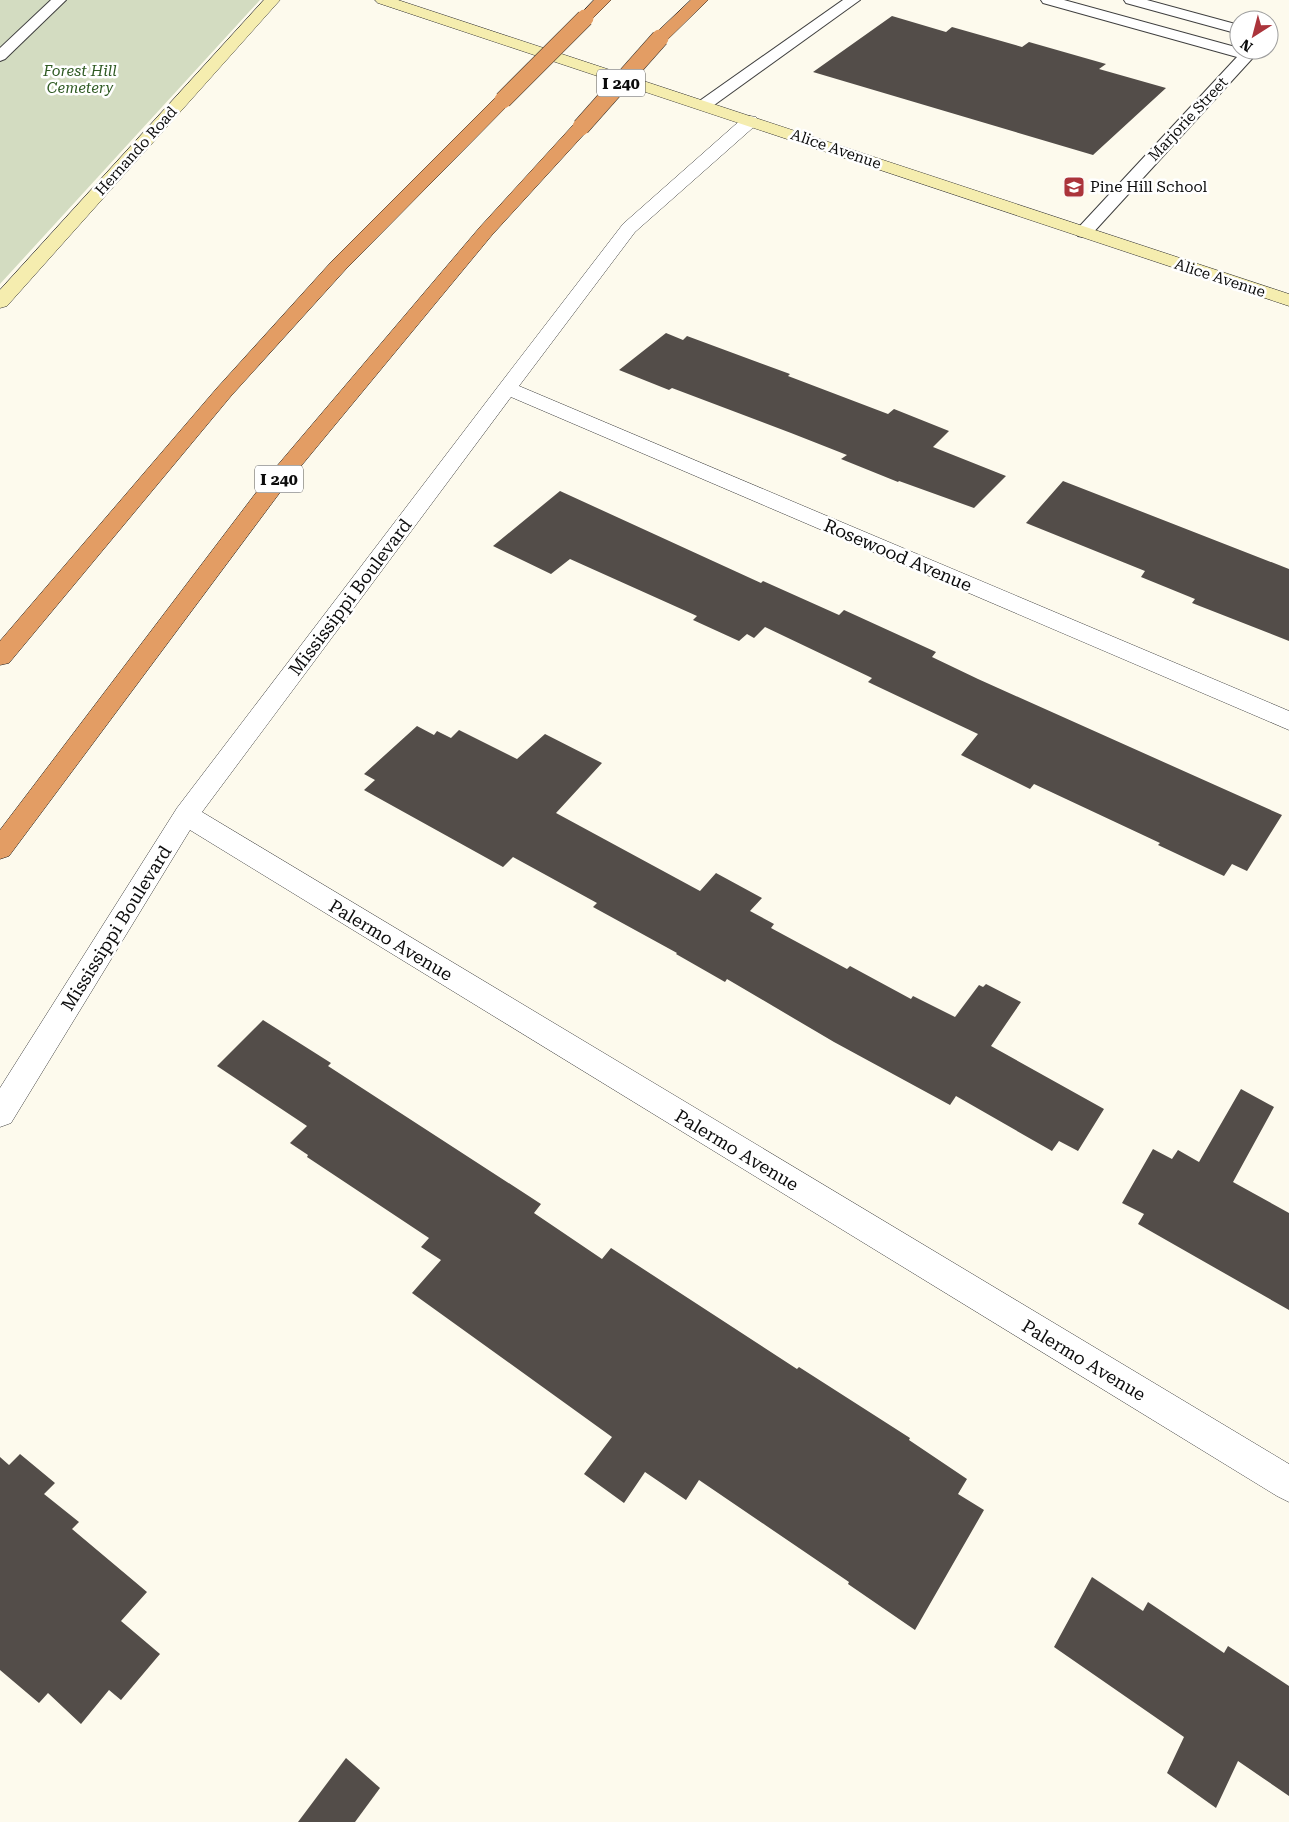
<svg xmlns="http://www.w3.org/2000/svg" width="1289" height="1822" viewBox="0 0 1289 1822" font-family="'Roboto Serif',serif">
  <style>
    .cemetery { fill: #d3dcc1 }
    .building { fill: #534d49 }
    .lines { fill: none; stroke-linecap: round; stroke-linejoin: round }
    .lane-casing { stroke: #3f3f3f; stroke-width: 2 }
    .street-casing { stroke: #3f3f3f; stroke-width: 1 }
    .secondary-casing { stroke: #2e2e2e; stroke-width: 1 }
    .highway-casing { stroke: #1d1d1d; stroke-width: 1 }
    .lane { fill: #fff; fill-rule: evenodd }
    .street { fill: #fff; fill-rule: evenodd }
    .secondary { fill: #f5edaf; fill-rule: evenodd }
    .highway { fill: #e39d64; fill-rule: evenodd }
    .highway-bridge-casing { stroke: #1d1d1d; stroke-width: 18; stroke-linecap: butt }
    .highway-bridge { stroke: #e39d64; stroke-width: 17 }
    .labels { text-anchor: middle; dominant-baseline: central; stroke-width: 5; stroke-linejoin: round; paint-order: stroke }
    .far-park-label { font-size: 15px; font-style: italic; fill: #305b24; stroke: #fff }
    .far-street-label { font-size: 15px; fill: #0c0c0c; stroke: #fff }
    .far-poi-label { font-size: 15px; fill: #0c0c0c; stroke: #fff; text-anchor: start }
    .shield { fill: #fff; stroke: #555; stroke-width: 1 }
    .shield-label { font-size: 16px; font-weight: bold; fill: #0c0c0c }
    .street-label { font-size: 18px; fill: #0c0c0c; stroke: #fff }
  </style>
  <rect width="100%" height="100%" fill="#fdfaed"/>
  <polygon class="cemetery" points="0,0 260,0 0,284"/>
  <g class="building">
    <polygon points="892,16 946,32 952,27 1022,47 1029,42 1106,64 1099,69 1166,88 1093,155 813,72"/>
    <polygon points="666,333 683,340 687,336 790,374 788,376 888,414 894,409 949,431 933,447 1006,476 974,508 899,481 898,482 841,459 847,455 791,433 672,388 669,390 619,370"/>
    <polygon points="1063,481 1289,569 1289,641 1192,603 1195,599 1141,577 1145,571 1026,523"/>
    <polygon points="560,491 761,583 763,581 839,615 844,610 936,652 932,657 978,679 1282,815 1247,871 1232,864 1224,876 1158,845 1160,843 1034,784 1030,789 961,755 978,734 868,682 872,678 765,627 754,638 747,634 739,641 693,620 697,616 570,559 551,574 493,546"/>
    <polygon points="417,726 434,735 437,731 451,738 459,730 517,759 545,734 602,763 556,813 700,891 716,873 762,898 750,911 774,924 771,928 847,969 850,966 911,999 913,996 955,1017 979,985 983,987 986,984 1021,1002 991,1046 1104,1109 1078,1151 1059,1141 1052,1151 956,1096 950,1105 834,1042 727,979 725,982 676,954 677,953 593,907 597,903 513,857 503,867 364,790 375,780 364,774"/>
    <polygon points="263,1020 331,1063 328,1066 541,1204 534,1213 602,1259 611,1248 797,1369 799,1367 910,1438 909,1440 967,1479 958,1494 984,1510 915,1630 848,1584 849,1582 699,1480 686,1500 645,1472 624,1503 584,1474 612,1437 412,1293 441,1260 421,1247 429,1238 307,1157 308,1155 290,1143 307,1126 217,1066"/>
    <polygon points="1241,1089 1274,1107 1233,1182 1289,1213 1289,1310 1138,1224 1144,1214 1122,1203 1153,1149 1172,1159 1178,1150 1199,1162"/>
    <polygon points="20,1454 55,1483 44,1494 79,1522 72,1529 147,1592 121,1621 160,1654 121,1700 109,1690 81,1724 48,1693 39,1703 0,1670 0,1457 9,1465"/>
    <polygon points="1092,1577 1143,1611 1148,1602 1224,1653 1228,1646 1289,1686 1289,1796 1238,1761 1216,1808 1167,1773 1184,1737 1054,1647"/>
    <polygon points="346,1758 380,1788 355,1822 298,1822"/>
  </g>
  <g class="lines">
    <g class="lane-casing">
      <g id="lane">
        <polygon points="51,0 66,0 5,59 0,61 0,48"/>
        <polygon points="843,0 860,0 710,108 698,108 696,105 698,102"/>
        <polygon points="1041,0 1064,0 1239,48 1239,50 1260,50 1090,236 1084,237 1078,236 1075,232 1078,228 1237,57 1043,3"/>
        <polygon points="1124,0 1147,0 1239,25 1239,34 1126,3"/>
      </g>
    </g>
    <g class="street-casing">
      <polygon id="street" points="750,116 756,117 758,121 756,125 635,232 519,386 1289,711 1289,730 511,397 202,812 1289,1464 1289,1502 1277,1496 190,830 11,1123 0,1127 0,1088 177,808 500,384 623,224 744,117"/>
    </g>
    <g class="secondary-casing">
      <g id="secondary">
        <polygon points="264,0 280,0 7,306 0,308 0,290"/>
        <polygon points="375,0 398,0 1289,294 1289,306 378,3"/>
      </g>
    </g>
    <g class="highway-casing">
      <g id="highway">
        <polygon points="594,0 611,0 590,21 580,21 577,18"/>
        <polygon points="691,0 708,0 666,41 654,41 652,38 654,35"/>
        <polygon points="503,95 509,96 511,100 509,104 346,269 231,396 9,663 0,665 0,641 217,388 332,261 497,96"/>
        <polygon points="581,122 587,123 589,127 587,131 492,235 287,483 9,856 0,859 0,830 271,473 480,227 575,123"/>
      </g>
    </g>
    <use href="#lane" class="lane"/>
    <use href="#street" class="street"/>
    <use href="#secondary" class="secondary"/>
    <use href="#highway" class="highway"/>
    <g class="highway-bridge-casing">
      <g id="highway-bridge">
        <polyline points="503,100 585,18"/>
        <polyline points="581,127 660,38"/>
      </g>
    </g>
    <use href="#highway-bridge" class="highway-bridge"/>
  </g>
  <defs>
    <g id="school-square" transform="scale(1.125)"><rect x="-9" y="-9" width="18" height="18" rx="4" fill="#ab343b" stroke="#fff"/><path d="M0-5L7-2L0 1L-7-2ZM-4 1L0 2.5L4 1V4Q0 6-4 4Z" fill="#fff"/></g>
  </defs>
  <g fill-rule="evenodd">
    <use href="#school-square" x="1074" y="187"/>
  </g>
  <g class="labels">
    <g class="far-park-label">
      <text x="80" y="71">Forest Hill<tspan x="80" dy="17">Cemetery</tspan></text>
    </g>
    <g class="far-street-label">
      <text transform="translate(1188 119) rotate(-47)">Marjorie Street</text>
      <text transform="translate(836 149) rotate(19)">Alice Avenue</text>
      <text transform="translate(136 151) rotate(-48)">Hernando Road</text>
      <text transform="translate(1220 278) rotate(18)">Alice Avenue</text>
    </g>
    <g class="far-poi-label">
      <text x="1090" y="187">Pine Hill School</text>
    </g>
    <g class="shield">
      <rect x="597" y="69.5" width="48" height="27" rx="4"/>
      <rect x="255" y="465.5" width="48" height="27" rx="4"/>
    </g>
    <g class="shield-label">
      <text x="621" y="83">I 240</text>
      <text x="279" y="479">I 240</text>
    </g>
    <g class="street-label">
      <text transform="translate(898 555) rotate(23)">Rosewood Avenue</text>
      <text transform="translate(350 597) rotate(-53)">Mississippi Boulevard</text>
      <text transform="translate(116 928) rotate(-58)">Mississippi Boulevard</text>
      <text transform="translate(391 940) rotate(31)">Palermo Avenue</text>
      <text transform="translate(737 1150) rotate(31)">Palermo Avenue</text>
      <text transform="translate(1084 1360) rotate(31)">Palermo Avenue</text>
    </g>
  </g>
  <g transform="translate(1254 35) rotate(216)"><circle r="24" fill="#ffffff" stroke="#9e9e9e"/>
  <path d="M0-4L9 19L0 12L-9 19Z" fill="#ab343b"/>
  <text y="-8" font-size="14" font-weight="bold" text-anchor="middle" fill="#0c0c0c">N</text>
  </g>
</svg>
